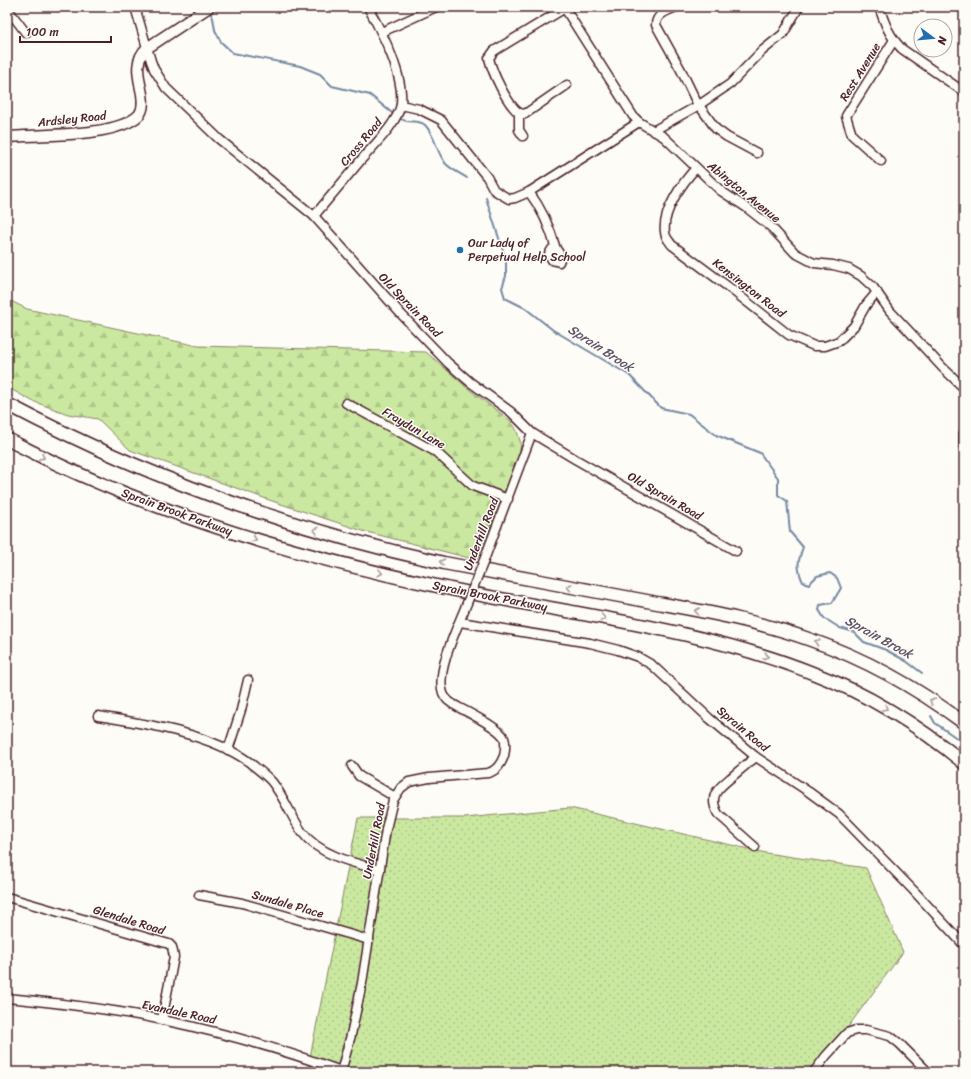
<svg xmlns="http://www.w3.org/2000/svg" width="971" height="1079" viewBox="0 0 971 1079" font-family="Sriracha,sans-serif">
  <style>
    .grass { fill: url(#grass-dots); stroke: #8a8466 }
    .forest { fill: url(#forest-firs); stroke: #8a8466 }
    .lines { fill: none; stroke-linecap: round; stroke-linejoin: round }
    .stream { stroke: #7487a1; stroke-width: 2 }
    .minor-casing { stroke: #4a1f2b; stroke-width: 11 }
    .major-casing { stroke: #4a1f2b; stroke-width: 13 }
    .highway-casing { stroke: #4a1f2b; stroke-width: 15 }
    .minor { stroke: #fdfcf7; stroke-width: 8 }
    .major { stroke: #fdfcf7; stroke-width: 10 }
    .highway { stroke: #fdfcf7; stroke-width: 12 }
    .minor-bridge-casing { stroke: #4a1f2b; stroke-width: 11; stroke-linecap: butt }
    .minor-bridge { stroke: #fdfcf7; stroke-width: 8 }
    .oneway { stroke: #ac999b }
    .poi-dot { fill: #1f6fb2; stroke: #fdfcf7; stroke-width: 1.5 }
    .labels { text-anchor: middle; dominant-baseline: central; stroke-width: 3; stroke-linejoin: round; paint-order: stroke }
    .street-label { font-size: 12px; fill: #4a1f2b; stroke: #fdfcf7 }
    .poi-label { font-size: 12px; fill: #4a1f2b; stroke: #fdfcf7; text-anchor: start }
    .water-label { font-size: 13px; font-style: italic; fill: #5f5366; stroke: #fdfcf7 }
  </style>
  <defs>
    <pattern id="grass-dots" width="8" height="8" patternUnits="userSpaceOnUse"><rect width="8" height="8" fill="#cae8a0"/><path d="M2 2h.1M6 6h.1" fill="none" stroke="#afc78a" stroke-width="1.8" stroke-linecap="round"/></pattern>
    <pattern id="forest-firs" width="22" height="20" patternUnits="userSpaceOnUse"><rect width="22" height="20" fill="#cae8a0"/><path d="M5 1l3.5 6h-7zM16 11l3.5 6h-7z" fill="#afc78a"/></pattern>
  </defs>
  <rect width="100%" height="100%" fill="#fdfcf7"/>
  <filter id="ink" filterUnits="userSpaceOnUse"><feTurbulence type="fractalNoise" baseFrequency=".025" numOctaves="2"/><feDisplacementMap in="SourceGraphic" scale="8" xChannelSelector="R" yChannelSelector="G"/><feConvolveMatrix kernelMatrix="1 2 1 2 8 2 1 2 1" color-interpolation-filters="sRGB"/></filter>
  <g filter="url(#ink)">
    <polygon class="grass" points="570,808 766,853 866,868 903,952 815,1072 307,1072 358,818 465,818"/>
    <polygon class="forest" points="7,299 27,309 198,346 426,352 471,391 511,421 517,431 521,444 519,456 477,560 363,531 275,502 130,450 98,419 68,414 32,401 7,387"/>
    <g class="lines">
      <g class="stream">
        <polyline points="209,10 213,18 215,30 221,42 233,53 300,66 320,74 332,86 370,95 392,113"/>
        <path d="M401,119C409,124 418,119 425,125C435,135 437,154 446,164C452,170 461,174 467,178"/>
        <path d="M486,198L506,260V276L502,288L505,298L525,308L553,330L629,375L661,408L689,414L716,435L760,453L778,478V495L787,501L790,532L803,547C798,561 796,567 803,582L809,584L817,576L830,573L837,578L841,588L832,603L820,605L819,610L824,618L840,628L854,632L864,642L886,650L906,661L922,673"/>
        <polyline points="931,716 935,723 964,743"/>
      </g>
      <g class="minor-casing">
        <g id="minor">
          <polyline points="135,7 151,61 154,69 166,88 219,139 314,216 401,314 448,363 470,382 511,412 532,433 575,459 736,551"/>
          <polyline points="564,7 633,116 639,122 664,137 721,191 747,208 771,227 795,253 814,263 833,265 849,269 861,276 873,287 890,311 908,330 942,367 964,388"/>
          <path d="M676,7C667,11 656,14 656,25L681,70L696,101L716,129L727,137L757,153"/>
          <path d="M879,7C885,24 889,36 902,49L964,92"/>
          <polyline points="7,8 26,33"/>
          <polyline points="382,32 436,7"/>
          <polyline points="401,105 419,109 441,120 487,177 494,190 509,199 515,198 529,192 639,122"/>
          <path d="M519,113C507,104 492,72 489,58L494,51L565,8"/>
          <polyline points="519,113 525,114 567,85"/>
          <polyline points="519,113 519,130 523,136"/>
          <polyline points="653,131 699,105 730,84 762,51 783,34 799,7"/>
          <polyline points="881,161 852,135 846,116 894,40"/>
          <path d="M696,168C683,182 662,211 665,232C665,237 669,241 672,245L727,286L789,335L814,346H825L839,341L854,326L866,305L877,292"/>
          <path d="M529,192C542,209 550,227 556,249"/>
          <path d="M314,216C329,198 345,179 361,160C373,146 398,123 401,104C404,74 382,33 368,7"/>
          <path d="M552,249H556C560,254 562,256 559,262L552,260L549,254Z"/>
          <polyline points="346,403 436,452 473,486 508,499"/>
          <polyline points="964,433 964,447"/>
          <polyline points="483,563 532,433"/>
          <polyline points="460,622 590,643 618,650 638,657 652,665 709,718 756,757 809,792 839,814 914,891 964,945"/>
          <path d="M98,716C146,724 209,733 249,762C256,768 266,775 272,782C284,797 291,816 302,832C319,855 353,863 380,870"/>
          <polyline points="228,750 241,710 248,680"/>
          <polyline points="352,766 359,776 395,797"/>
          <path d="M755,847L718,814C707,794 720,787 734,775C741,769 748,763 756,757"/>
          <polyline points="199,895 242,903 369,940"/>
          <polyline points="7,897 169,944 172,947 174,957 162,1020"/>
          <path d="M7,998C59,1003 112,1009 163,1020C224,1033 284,1050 341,1071"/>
          <path d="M341,1072L351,1035L362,983L386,829L393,800L401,788L409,782L429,778L488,773C496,771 501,764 504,756C505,751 506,743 504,738C500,728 469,713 458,707C452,704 445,700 443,693C435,672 459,624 467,603"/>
          <polyline points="814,1072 826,1056 847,1033 856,1030 866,1030 890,1036 900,1044 928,1072"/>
        </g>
      </g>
      <g class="major-casing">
        <path id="major" d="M7,137C39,134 116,138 139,115C144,109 143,101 142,94C139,78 133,61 147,48L209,7"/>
      </g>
      <g class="highway-casing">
        <g id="highway">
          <path d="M7,404C145,477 292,530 444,563C513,576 583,589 652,602C706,612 759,621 811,640C866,659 917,688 964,723"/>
          <path d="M7,439C141,510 289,554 437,586C563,614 695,626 815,674C870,695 919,726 964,763"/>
        </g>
      </g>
      <use href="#minor" class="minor"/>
      <use href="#major" class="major"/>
      <use href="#highway" class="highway"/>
      <g class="minor-bridge-casing">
        <polyline id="minor-bridge" points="467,603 483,563"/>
      </g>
      <use href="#minor-bridge" class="minor-bridge"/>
    </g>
    <defs><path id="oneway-chevron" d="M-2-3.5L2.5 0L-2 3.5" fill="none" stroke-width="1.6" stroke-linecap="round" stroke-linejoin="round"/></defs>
    <g class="oneway">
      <use href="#oneway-chevron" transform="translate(42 457) rotate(26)"/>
      <use href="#oneway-chevron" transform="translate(316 530) rotate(-163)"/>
      <use href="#oneway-chevron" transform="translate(254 539) rotate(17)"/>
      <use href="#oneway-chevron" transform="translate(442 562) rotate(-168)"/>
      <use href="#oneway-chevron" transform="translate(380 573) rotate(14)"/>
      <use href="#oneway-chevron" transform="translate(569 587) rotate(-169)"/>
      <use href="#oneway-chevron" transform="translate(697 611) rotate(-169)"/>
      <use href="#oneway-chevron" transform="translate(603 618) rotate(11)"/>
      <use href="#oneway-chevron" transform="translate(817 642) rotate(-159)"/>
      <use href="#oneway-chevron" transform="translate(766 656) rotate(17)"/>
      <use href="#oneway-chevron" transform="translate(932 701) rotate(-146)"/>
      <use href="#oneway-chevron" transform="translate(885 708) rotate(30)"/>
    </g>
  </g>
  <circle class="poi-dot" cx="460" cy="250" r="4"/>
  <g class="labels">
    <g class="street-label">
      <text transform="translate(860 72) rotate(-58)">Rest Avenue</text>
      <text transform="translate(72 119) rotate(-6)">Ardsley Road</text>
      <text transform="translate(361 142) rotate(-50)">Cross Road</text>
      <text transform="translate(744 192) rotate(39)">Abington Avenue</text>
      <text transform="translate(749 288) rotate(38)">Kensington Road</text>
      <text transform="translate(410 305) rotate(46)">Old Sprain Road</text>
      <text transform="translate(414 428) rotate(30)">Fraydun Lane</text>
      <text transform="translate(665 496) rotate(30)">Old Sprain Road</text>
      <text transform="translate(177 512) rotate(20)">Sprain Brook Parkway</text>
      <text transform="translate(481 534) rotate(-69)">Underhill Road</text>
      <text transform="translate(490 596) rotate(11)">Sprain Brook Parkway</text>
      <text transform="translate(743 729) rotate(40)">Sprain Road</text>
      <text transform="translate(374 841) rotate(-79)">Underhill Road</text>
      <text transform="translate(288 904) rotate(16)">Sundale Place</text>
      <text transform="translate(129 920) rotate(17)">Glendale Road</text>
      <text transform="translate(179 1012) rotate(12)">Evandale Road</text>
    </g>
    <g class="poi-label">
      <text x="468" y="243">Our Lady of<tspan x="468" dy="14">Perpetual Help School</tspan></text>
    </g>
    <g class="water-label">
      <text transform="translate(601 348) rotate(33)">Sprain Brook</text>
      <text transform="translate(879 637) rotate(29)">Sprain Brook</text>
    </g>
  </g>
  <rect width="971" height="1079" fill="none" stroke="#fdfcf7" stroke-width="24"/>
  <rect x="12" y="12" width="947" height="1055" fill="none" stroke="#4a1f2b" stroke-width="1.5" filter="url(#ink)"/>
  <g transform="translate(933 38) rotate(106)"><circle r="19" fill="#fdfcf7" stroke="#b5a4a5"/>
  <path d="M0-3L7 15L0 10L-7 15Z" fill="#1f6fb2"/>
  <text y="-6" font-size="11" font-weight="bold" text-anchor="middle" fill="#4a1f2b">N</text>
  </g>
  <path d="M20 36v6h91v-6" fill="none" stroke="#4a1f2b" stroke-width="2"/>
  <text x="26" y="36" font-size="12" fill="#4a1f2b" stroke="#fdfcf7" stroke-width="3" paint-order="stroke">100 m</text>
</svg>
